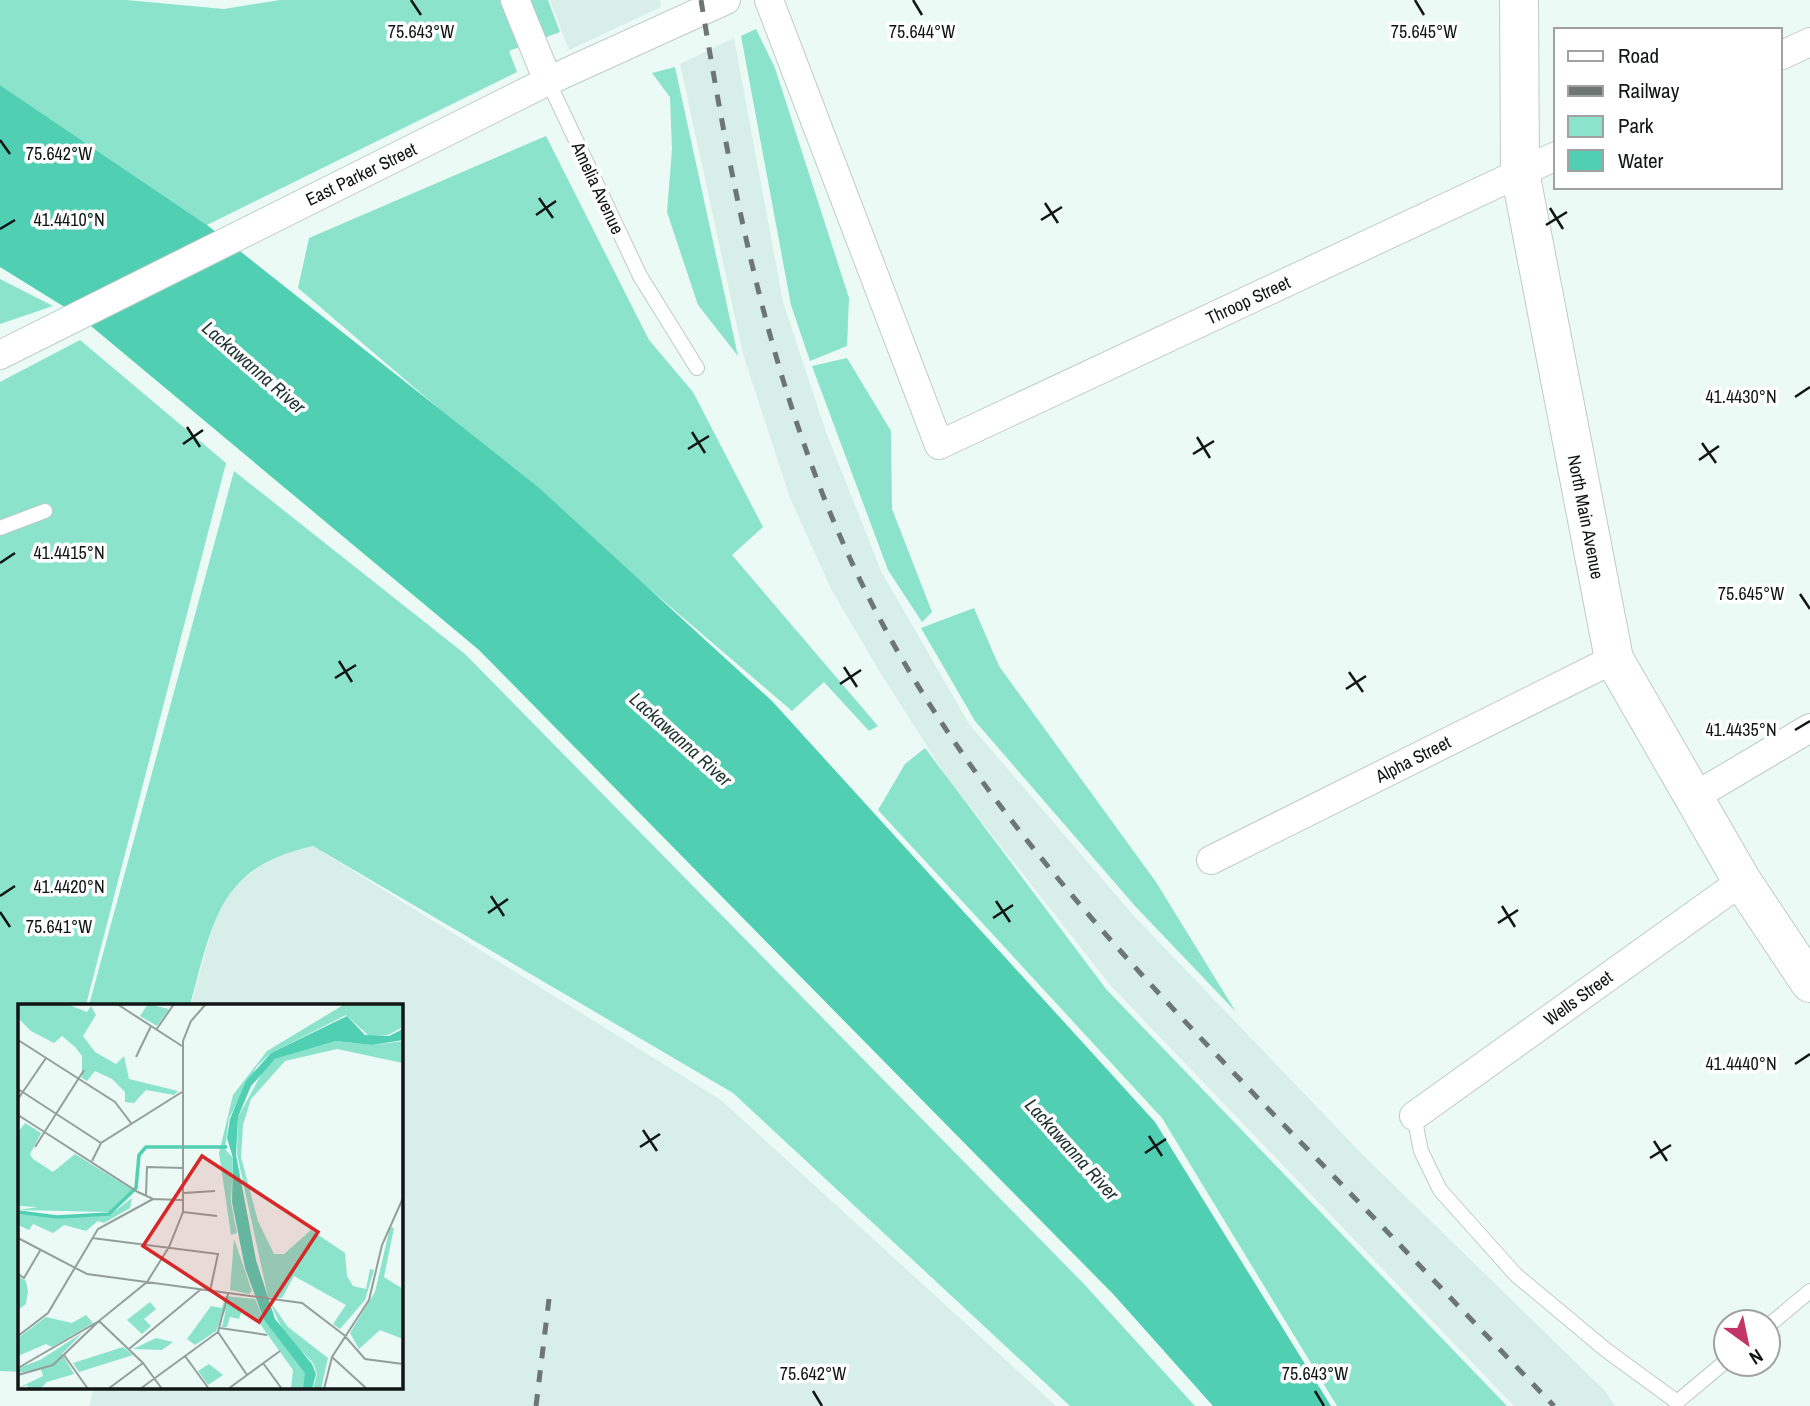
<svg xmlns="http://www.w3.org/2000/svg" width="1810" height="1406" viewBox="0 0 1810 1406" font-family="'Archivo Narrow',sans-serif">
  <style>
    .built { fill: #d8eee8 }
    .green { fill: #8be3cc }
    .water { fill: #51cfb3 }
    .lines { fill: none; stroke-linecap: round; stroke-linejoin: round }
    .lane-casing { stroke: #becbc7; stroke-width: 16 }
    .street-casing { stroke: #becbc7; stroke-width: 30 }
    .primary-casing { stroke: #becbc7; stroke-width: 40 }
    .lane { stroke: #fff; stroke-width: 14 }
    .street { stroke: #fff; stroke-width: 28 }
    .primary { stroke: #fff; stroke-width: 38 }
    .rail { stroke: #6d7673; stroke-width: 5; stroke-dasharray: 12 12; stroke-linecap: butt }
    .ticks { fill: none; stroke: #111614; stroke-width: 2.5 }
    .labels { text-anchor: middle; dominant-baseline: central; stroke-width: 7; stroke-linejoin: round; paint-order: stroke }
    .street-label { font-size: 18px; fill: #111614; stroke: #fff }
    .water-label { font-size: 19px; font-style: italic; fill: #1f342f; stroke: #fff }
    .inset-river { fill: none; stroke: #51cfb3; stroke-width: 3.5 }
    .inset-road { fill: none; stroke: #949f9b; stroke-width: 2 }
    .view { fill: #d62828; fill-opacity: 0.15; stroke: #d62828; stroke-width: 3.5 }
    .inset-edge { fill: none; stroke: #111614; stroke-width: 3.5 }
    .ticks-label { font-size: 18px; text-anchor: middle; fill: #111614; stroke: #fff; stroke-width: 7; stroke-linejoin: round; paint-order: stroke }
  </style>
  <rect width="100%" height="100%" fill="#ecfaf5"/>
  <g class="built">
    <polygon points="550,0 660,0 661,7 569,50"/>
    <polygon points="734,38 783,302 826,432 881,571 969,724 1134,916 1364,1156 1605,1391 1615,1406 1514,1406 1111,986 948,779 883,677 832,591 790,498 743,354 680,64"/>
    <polygon points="313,846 721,1100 1056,1406 89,1406 94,1387 401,1387 401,1005 191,1005 215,917 232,887 279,853"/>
  </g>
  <g class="green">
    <polygon points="0,0 126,0 224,9 280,0 548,0 560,32 509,51 517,72 207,225 0,85"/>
    <polygon points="756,29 775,68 849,298 847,346 810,361 791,305 741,36"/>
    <polygon points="675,67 738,356 698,305 667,212 672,149 670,97 652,73"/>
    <polygon points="546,136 649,340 693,392 763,527 732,555 878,726 869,731 824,682 792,711 298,288 309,238"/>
    <polygon points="0,279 53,306 0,324"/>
    <polygon points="80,340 226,463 86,1005 19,1005 19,1372 0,1371 0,382"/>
    <polygon points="847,358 891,431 892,509 932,612 922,622 888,570 812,366"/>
    <path d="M234,471L465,654L1084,1284L1195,1406H1070L733,1093L313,846C217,867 213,923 190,1005H89Z"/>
    <polygon points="974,608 999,666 1156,882 1236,1012 1135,906 975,721 921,628"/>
    <polygon points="925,748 1106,989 1507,1406 1337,1406 1162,1118 878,810 905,764"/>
  </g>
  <polygon class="water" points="0,85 207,225 538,487 772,701 1155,1122 1331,1406 1213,1406 1114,1295 479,650 79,316 0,267"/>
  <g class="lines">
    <g class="lane-casing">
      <g id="lane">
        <polyline points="548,81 640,276 697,368"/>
        <polyline points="0,528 45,511"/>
        <polyline points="1414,1116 1421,1151 1440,1190 1516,1275 1606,1350 1677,1402 1726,1361"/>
        <polyline points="1768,1326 1810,1291"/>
      </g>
    </g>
    <g class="street-casing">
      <g id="street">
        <polyline points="515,0 548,81"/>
        <polyline points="769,0 939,445 1556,156"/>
        <polyline points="1780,56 1810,42"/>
        <polyline points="0,355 548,81 726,0"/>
        <polyline points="1692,798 1810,728"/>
        <polyline points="1211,860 1614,659"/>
        <polyline points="1414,1116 1742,881"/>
      </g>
    </g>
    <g class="primary-casing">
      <polyline id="primary" points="1519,0 1520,172 1614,659 1742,881 1810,983"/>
    </g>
    <use href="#lane" class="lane"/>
    <use href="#street" class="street"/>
    <use href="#primary" class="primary"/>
    <g class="rail">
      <path d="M701,0C734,201 773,402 863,586C963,790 1122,957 1278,1119C1371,1214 1462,1310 1554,1406"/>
      <polyline points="536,1406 549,1299"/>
    </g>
  </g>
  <path class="ticks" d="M411,0L421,15M913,0L922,15M1415,0L1424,15M0,140L10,154M539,198L553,218M1045,203L1058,223M1550,208L1563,229M536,215L556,201M1041,220L1062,207M1546,225L1567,212M0,229L15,220M1795,397L1810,387M187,427L200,447M692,432L705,453M1197,437L1210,458M1702,443L1716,463M183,444L203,430M688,449L709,436M1193,454L1214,441M1699,460L1719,446M0,563L15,553M1800,594L1810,609M339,661L352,682M844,667L857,687M1349,672L1363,692M335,678L356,665M840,684L861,670M1346,689L1366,676M1795,730L1810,721M0,896L15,886M491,896L504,916M996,901L1010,922M1502,906L1515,927M0,912L10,927M488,913L508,899M993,918L1013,905M1498,923L1518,910M1795,1064L1810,1054M643,1130L657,1151M1149,1136L1162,1156M1654,1141L1667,1161M640,1147L660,1134M1145,1153L1166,1139M1650,1158L1671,1145M813,1391L822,1406M1315,1391L1324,1406"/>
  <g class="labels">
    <g class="street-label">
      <text transform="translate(361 174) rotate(-26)">East Parker Street</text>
      <text transform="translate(598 188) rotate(65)">Amelia Avenue</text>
      <text transform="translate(1248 300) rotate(-25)">Throop Street</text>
      <text transform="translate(1586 517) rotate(79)">North Main Avenue</text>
      <text transform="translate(1413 759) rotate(-27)">Alpha Street</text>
      <text transform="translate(1578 998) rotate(-36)">Wells Street</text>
    </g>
    <g class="water-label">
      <text transform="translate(254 367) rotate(41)">Lackawanna River</text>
      <text transform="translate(681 739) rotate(42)">Lackawanna River</text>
      <text transform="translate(1072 1149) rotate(48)">Lackawanna River</text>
    </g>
  </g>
  <g transform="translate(18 1004)">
    <rect width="385" height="385" fill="#ecfaf5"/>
    <path d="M0,0H49L69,8L73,2L78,11L65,32L77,48L98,60L106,52L111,75L160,87L156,91L128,86L116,99L107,98V88L94,75L77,67L69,77L64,74V52L57,43L44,32L36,39L13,27L0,14ZM130,0L151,5L139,22L122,12ZM327,0H385L383,24L370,31L351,32L328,11L253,49L239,62L211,114L207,145L215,154L213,198L219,229L213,231L201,149L215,91L249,47ZM318,37L354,41L385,37V59L319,45L267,57L233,95L225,121L223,153L240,217L256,250H266L293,226L327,249L329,272L335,282L348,285L352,265L356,266L347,296L322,325L315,320L328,301L276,272L264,294L250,293L219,150L220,113L245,67L257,55ZM7,119L23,129L12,150L15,155L35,168L57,150L115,186L91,208L0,206L20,203L0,202V128ZM114,194L112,204L86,219L80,217L68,227L46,221L35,229L15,220L11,226L0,221V209L39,214L92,211ZM372,223L376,224L366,273L385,285V335L362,326L341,345L332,329L357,288ZM216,235L234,287L231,290L212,286ZM0,272L8,277L10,287L8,300L0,306ZM207,292L237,295L246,316L288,369L285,385H273L275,366L242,320L224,306L221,315L212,313L209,323H204L208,305L198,327L177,341L169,335L193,302L204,304ZM251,296L270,323L310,354L303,385H295L299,370L295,359L266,329ZM132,298L138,305L126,315L133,322L124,330L109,316ZM68,311L75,319L34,343L28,340L0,352V334L28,313L54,319ZM64,329L44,350L56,370L29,378L22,385H8L10,381L0,384L25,372L23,365L0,369V364L22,356ZM138,334L155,338L144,346L115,345ZM105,343L115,351L61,368L55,359ZM191,360L205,371L190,381L180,367Z" fill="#8be3cc"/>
    <path d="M329,12L347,31L371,32L385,25V36L354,41L318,37L257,55L233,82L220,113L218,151L238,256L257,315L294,360L298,370L294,385H285L287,369L246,316L227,264L214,198L215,154L209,134L212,115L228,77L253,49Z" fill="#51cfb3"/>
    <path class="inset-river" d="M0,208L39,213L91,210L118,184L121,151L128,143H209"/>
    <path class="inset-road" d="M99,0L164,42M138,26L156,0M0,36L97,98L113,119M118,53L133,22M0,85L83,139M0,95L28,54M0,111L120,188L135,195L164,196M17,143L66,66M74,157L83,139L164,88M166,189L197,187M128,191L129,163L166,164M165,208L199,212M0,234L69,270L284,299L326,331L347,355L385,360M74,234L200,250L192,287M0,270L6,274L23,245M202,324L249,331M200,328L229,371M0,332L30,309L80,225L135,195M111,345L182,286M46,351L70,385M167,352L191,385M314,353L349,385M245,359L264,385M0,364L81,317L129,278L151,243L165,208V37L173,17L188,0M0,371L35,361L81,317L125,359L144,385M90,385L125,359M122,385L200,328L210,290M210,385L262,347M306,385L314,353L351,296L364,241L385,194"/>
    <path class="view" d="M184,152L300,228L241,318L125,242Z"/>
    <rect width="385" height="385" class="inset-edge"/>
  </g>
  <g class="ticks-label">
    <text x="421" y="38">75.643°W</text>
    <text x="922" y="38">75.644°W</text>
    <text x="1424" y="38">75.645°W</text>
    <text x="59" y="160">75.642°W</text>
    <text x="69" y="226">41.4410°N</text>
    <text x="1741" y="403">41.4430°N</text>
    <text x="69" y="559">41.4415°N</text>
    <text x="1751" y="600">75.645°W</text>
    <text x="1741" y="736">41.4435°N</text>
    <text x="69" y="893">41.4420°N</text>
    <text x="59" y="933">75.641°W</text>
    <text x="1741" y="1070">41.4440°N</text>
    <text x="813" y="1380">75.642°W</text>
    <text x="1315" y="1380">75.643°W</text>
  </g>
  <rect x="1554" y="28" width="228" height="161" fill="#ffffff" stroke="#a0a2a1" stroke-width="2"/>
  <rect x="1568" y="51" width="35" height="10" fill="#ffffff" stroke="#a0a2a1" stroke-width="2"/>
  <text x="1618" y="63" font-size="21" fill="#111614">Road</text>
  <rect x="1568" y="86" width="35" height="10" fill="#6d7673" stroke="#a0a2a1" stroke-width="2"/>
  <text x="1618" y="98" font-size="21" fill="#111614">Railway</text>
  <rect x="1568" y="116" width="35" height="21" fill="#8be3cc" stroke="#a0a2a1" stroke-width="2"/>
  <text x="1618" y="133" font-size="21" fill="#111614">Park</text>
  <rect x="1568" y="150" width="35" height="21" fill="#51cfb3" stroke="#a0a2a1" stroke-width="2"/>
  <text x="1618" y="168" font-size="21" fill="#111614">Water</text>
  <g transform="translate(1747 1343) rotate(147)"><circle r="33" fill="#ffffff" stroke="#a0a2a1" stroke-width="2"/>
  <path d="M0-5L12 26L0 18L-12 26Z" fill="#c23566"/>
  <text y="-10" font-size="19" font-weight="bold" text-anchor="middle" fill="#111614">N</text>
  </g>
</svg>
